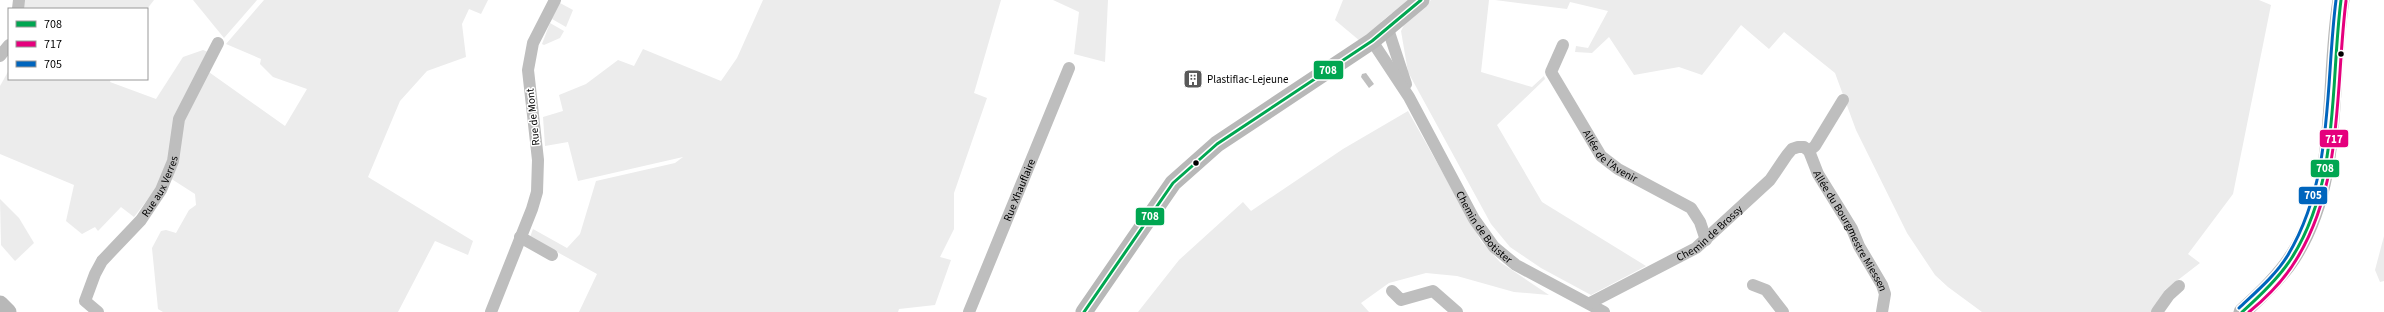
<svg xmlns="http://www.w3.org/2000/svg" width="2384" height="312" viewBox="0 0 2384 312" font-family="'Source Sans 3',sans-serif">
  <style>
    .green { fill: #ececec }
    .water { fill: #bfbfbf }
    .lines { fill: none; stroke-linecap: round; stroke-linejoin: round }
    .street { stroke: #bebebe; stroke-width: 12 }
    .secondary { stroke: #b8b8b8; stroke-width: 17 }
    .bus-1-casing { stroke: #fff; stroke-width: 6 }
    .bus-2-casing { stroke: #fff; stroke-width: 6 }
    .bus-3-casing { stroke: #fff; stroke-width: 6 }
    .bus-1 { stroke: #00a651; stroke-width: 3 }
    .bus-2 { stroke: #e5007d; stroke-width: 3 }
    .bus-3 { stroke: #0065bd; stroke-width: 3 }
    .bus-dot { fill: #000; stroke: #fff; stroke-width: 1.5 }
    .labels { text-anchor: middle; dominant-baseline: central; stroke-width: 3; stroke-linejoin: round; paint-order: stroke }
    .poi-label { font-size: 11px; fill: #000; stroke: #fff; text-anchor: start }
    .street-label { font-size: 11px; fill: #000; stroke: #fff }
    .line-badge { stroke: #fff; stroke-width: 1.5 }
    .badge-label { font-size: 11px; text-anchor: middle; font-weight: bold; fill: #fff }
  </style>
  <rect width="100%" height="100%" fill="#fff"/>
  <g class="green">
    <polygon points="23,0 154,0 147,9 23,9"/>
    <polygon points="193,0 257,0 224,38"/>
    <polygon points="264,0 488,0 481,14 469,9 462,24 466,57 427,71 400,101 368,177 473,241 468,255 435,241 398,312 163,312 158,309 152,248 161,231 166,230 176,233 189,210 196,205 195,194 170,178 184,118 206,70 285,126 307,89 273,77 260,64 261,59 226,44"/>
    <polygon points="763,0 1001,0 974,93 987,98 954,193 954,229 940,257 951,260 935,305 899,309 898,312 579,312 597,274 530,237 533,229 567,248 580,234 596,181 675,163 683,157 578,181 568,142 545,146 543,117 563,111 559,95 586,84 618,60 634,66 643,49 721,81 737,58"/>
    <polygon points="1053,0 1108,0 1105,62 1074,54 1079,12"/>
    <polygon points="1343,0 1411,0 1394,16 1392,13 1381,22 1385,25 1360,41 1335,20"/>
    <polygon points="1431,0 1489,0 1481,72 1532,87 1544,76 1545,79 1497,125 1542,202 1646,266 1591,295 1541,268 1510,247 1491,224 1408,72 1401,31 1404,25"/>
    <polygon points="1495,0 2259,0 2271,5 2233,194 2188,254 2200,263 2165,290 2151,312 1982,312 1948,287 1935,275 1907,233 1856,130 1835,73 1784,32 1769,49 1741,25 1702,75 1679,67 1634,75 1609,37 1592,53 1575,52 1576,46 1588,48 1608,11 1570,2 1567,9"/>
    <polygon points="560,3 573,10 566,27 552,19"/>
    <polygon points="550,23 564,31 560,38 544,45 542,44"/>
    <polygon points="203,50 208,52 157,187 134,217 121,207 98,231 95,227 82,234 66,221 74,185 0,154 0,86 9,70 9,79 111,79 110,82 156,99 183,57"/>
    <polygon points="1408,111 1481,241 1500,262 1549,295 1514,292 1457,276 1426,273 1389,283 1361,303 1369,312 1138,312 1179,260 1243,202 1251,211 1343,149"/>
    <polygon points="0,199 19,218 34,243 15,261 1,245"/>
    <polygon points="2384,236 2384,281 2380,282 2375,270"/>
  </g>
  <polygon class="water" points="1366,73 1374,84 1369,88 1361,77 1362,74"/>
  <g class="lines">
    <g class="street">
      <polyline points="18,9 19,0"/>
      <polyline points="1388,29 1406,84"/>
      <path id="s1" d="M1372,41L1409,97L1474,219L1494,247L1516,265L1604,312"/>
      <path id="s2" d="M1563,45L1551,72L1601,156L1618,169L1691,208L1700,222L1706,240"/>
      <polyline points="0,56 9,45"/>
      <polyline points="1809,151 1815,146 1843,100"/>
      <polyline points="520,237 552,255"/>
      <polyline points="1753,285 1766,290 1783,312"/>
      <polyline points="1392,291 1401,300 1433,291 1457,312"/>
      <path id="s3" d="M1590,303L1696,248L1770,180L1787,155L1792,149L1798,147H1804L1809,151L1818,174L1852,229L1859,246L1882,285L1885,294L1882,312"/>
      <path id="s4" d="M98,312L85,301L95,274L102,261L141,220L161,190L173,161L179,119L218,43"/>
      <polyline points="491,312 532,209 537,192 538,160 528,70 533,43 555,0"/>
      <path id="s5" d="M969,312L1069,68"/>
      <polyline points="2157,312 2169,295 2179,286"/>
    </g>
    <g class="secondary">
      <polyline points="0,304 8,312"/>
      <polyline points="1084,312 1173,183 1217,144 1372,41 1421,0"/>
      <path d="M2242,312C2260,296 2279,278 2292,258C2342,182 2327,86 2341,0"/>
    </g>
    <g class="bus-1-casing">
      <g id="bus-1">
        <polyline points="1084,312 1173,183 1217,144 1372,41 1421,0"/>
        <path d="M2242,312C2260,296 2278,279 2291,259C2340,183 2330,86 2341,0"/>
      </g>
    </g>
    <g class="bus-2-casing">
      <path id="bus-2" d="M2249,312C2267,297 2284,280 2296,260C2344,183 2335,88 2346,1"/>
    </g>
    <g class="bus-3-casing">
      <path id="bus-3" d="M2239,308C2256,292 2276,275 2288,255C2334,178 2325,86 2336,0"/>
    </g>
    <use href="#bus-1" class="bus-1"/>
    <use href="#bus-2" class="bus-2"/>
    <use href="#bus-3" class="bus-3"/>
  </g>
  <defs>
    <g id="building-square" transform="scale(1)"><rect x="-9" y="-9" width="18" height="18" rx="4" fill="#595959" stroke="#fff"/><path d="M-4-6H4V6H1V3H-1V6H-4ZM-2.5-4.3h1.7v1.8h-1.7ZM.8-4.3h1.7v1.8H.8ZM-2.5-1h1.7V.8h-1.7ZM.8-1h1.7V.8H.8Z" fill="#fff"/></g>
  </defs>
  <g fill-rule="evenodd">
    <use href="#building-square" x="1193" y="79"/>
  </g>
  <g class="bus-dot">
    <circle cx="2341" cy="54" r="3.5"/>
    <circle cx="1196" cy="163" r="3.5"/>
  </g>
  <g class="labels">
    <g class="poi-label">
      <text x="1207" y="79">Plastiflac-Lejeune</text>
    </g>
    <g class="street-label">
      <text transform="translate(533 117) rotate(-96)">Rue de Mont</text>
      <text stroke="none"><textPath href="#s2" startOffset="134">Allée de l'Avenir</textPath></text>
      <text stroke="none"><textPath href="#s4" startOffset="156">Rue aux Verres</textPath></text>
      <text stroke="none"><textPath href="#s5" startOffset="132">Rue Xhauflaire</textPath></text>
      <text stroke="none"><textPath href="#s1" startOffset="218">Chemin de Botister</textPath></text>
      <text stroke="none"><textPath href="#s3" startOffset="367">Allée du Bourgmestre Miessen</textPath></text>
      <text stroke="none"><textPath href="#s3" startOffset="139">Chemin de Brossy</textPath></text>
    </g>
  </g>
  <g class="line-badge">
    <rect x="1313" y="60" width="31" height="20" rx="4" fill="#00a651"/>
    <rect x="2319" y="129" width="30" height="19" rx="4" fill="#e5007d"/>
    <rect x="2310" y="159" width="30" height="19" rx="4" fill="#00a651"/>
    <rect x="2298" y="186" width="30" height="19" rx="4" fill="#0065bd"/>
    <rect x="1135" y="207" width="30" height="19" rx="4" fill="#00a651"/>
  </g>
  <g class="badge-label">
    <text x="1328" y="74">708</text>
    <text x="2334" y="143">717</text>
    <text x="2325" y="172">708</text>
    <text x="2313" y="199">705</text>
    <text x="1150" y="220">708</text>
  </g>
  <rect x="8" y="8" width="140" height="72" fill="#ffffff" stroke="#999999"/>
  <rect x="16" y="21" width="20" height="6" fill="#00a651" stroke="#999999"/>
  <text x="44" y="28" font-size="12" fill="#000000">708</text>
  <rect x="16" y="41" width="20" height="6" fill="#e5007d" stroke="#999999"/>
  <text x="44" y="48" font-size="12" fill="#000000">717</text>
  <rect x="16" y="61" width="20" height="6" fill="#0065bd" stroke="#999999"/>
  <text x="44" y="68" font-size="12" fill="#000000">705</text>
</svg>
